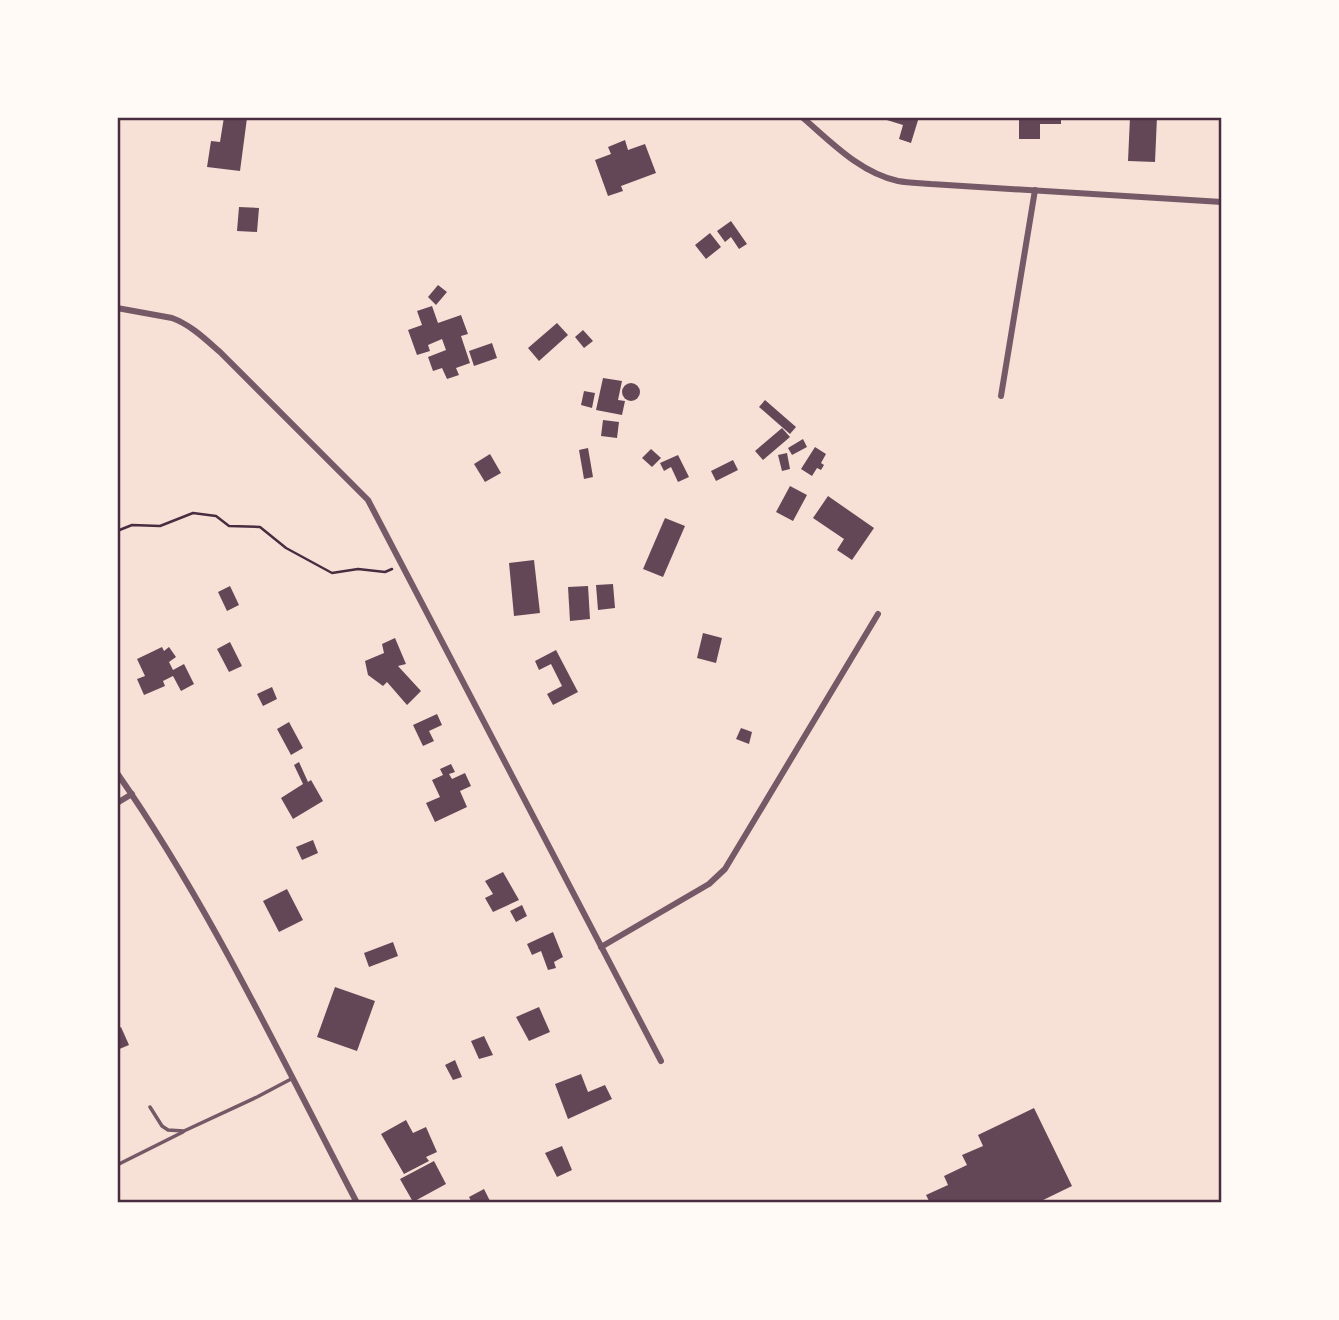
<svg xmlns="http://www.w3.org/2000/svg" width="1339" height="1320" viewBox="0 0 1339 1320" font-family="'DM Sans',sans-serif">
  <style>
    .building { fill: #644757 }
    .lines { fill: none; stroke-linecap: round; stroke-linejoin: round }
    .path { stroke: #4a2c40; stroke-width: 2.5 }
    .service { stroke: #755966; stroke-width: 3.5 }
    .minor { stroke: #755966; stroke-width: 6 }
    .neatline { fill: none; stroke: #4a2c40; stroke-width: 2.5 }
  </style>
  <rect width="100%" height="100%" fill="#f7e1d7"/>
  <g class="building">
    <polygon points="224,117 247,118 240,171 207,167 211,141 220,142"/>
    <polygon points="877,117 919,117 911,143 899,139 903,125"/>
    <polygon points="1019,117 1061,117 1061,124 1040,124 1040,139 1019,139"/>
    <polygon points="1130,117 1157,117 1155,162 1128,161"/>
    <polygon points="625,140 628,150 645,144 656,173 621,186 623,191 608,196 595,160 611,154 608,147"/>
    <polygon points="239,207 259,208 257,232 237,231"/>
    <polygon points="731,221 747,244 739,249 731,237 725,242 717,231"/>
    <polygon points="710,233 721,247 706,259 695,245"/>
    <polygon points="438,285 447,292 436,305 428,297"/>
    <polygon points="432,306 438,323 461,315 468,334 461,336 470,363 456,368 459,375 447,379 442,368 433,371 428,357 446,350 442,339 428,345 430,351 417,355 408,330 422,325 417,311"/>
    <polygon points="557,323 568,335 539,361 528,348"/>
    <polygon points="583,330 593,341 584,348 575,337"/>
    <polygon points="492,343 497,358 474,366 469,351"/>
    <polygon points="603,378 622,381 618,400 625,401 622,415 596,410"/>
    <circle cx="631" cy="392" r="9"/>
    <polygon points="584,391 595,393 592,408 581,405"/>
    <polygon points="765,400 796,427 790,434 759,407"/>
    <polygon points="603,420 619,422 617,438 601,436"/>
    <polygon points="782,428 790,437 763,460 755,451"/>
    <polygon points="803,439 807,447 792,455 788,448"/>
    <polygon points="815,447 826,454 821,463 824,465 821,470 817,468 812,476 801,469"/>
    <polygon points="588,448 593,477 584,479 579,450"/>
    <polygon points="651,449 661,458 652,467 642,458"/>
    <polygon points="787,453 790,469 782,471 778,455"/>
    <polygon points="490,454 501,473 485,482 474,464"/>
    <polygon points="678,455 689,477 678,482 671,467 664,471 660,463"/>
    <polygon points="733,460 738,470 716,481 711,471"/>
    <polygon points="790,486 807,495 793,521 776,512"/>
    <polygon points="828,496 874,528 852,560 837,550 844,539 813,518"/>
    <polygon points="665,518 685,526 663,577 643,569"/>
    <polygon points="534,560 540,613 514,616 509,563"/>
    <polygon points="613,584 615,608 598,610 596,585"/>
    <polygon points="230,586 239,605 227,611 218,592"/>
    <polygon points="588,586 590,619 570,621 568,587"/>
    <polygon points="703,633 722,638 716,663 697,658"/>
    <polygon points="395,638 406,664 398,666 421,691 407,705 387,682 383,686 368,675 365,661 384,653 382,644"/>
    <polygon points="230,642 242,666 229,672 217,649"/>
    <polygon points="162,647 164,651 169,647 176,657 169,662 173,670 184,664 194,684 181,691 173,676 163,681 165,686 144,695 137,679 145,676 137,659"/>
    <polygon points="556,650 578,692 553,705 547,694 562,686 551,664 539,670 535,661"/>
    <polygon points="272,687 277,699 263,706 257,694"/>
    <polygon points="437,714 442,725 429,731 434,741 423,746 413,725"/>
    <polygon points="289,722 303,748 291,755 277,729"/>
    <polygon points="741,728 752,732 749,744 736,739"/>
    <polygon points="299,762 308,782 311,780 323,801 293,819 281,798 303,784 294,765"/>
    <polygon points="451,764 455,772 449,774 452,779 465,773 471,786 460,791 467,807 435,822 426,803 440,797 432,780 443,775 440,769"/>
    <polygon points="313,840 318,853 302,860 296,847"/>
    <polygon points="503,872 519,900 493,912 485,898 493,894 485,881"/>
    <polygon points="287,889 303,920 279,932 263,901"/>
    <polygon points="522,905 527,916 516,922 510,911"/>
    <polygon points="553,932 563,957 554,962 556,968 548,970 541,951 532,955 527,944"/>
    <polygon points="393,942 398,956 369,967 364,953"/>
    <polygon points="335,987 375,1001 357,1051 317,1037"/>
    <polygon points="539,1007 550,1032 529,1041 516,1017"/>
    <polygon points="121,1027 129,1045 117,1050 117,1029"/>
    <polygon points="484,1036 493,1055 479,1059 471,1041"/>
    <polygon points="455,1060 462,1077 453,1080 445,1065"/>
    <polygon points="581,1074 588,1092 605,1085 612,1099 568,1119 555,1084"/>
    <polygon points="1034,1108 1072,1186 1037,1203 930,1203 926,1195 948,1185 944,1176 967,1165 962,1155 983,1146 978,1135"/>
    <polygon points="406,1120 413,1133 426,1127 437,1152 426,1157 429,1161 404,1174 381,1134"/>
    <polygon points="562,1146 572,1170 557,1177 545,1153"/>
    <polygon points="434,1161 446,1184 413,1202 400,1179"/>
    <polygon points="484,1189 491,1203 472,1203 469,1197"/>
  </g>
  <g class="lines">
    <polyline class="path" points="117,531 132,525 160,526 193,513 216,516 229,526 260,527 286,548 332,573 358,569 385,572 392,569"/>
    <g class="service">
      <polyline points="150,1107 162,1126 168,1130 184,1131 257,1097 293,1078"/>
      <polyline points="117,1165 183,1132"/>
    </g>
    <g class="minor">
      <path d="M802,117C830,141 860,173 898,181C909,183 920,183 931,184L1222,202"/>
      <path d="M117,308L172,318C191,325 205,339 220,352L368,500L661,1061"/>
      <polyline points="1001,396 1035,190"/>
      <path d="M117,773C211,908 281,1058 357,1203"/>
      <polyline points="117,803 132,794"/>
      <polyline points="601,947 709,884 725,869 878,614"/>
    </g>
  </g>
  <rect width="1339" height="1320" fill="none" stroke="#fffaf5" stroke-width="238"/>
  <rect x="119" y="119" width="1101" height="1082" class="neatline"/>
</svg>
